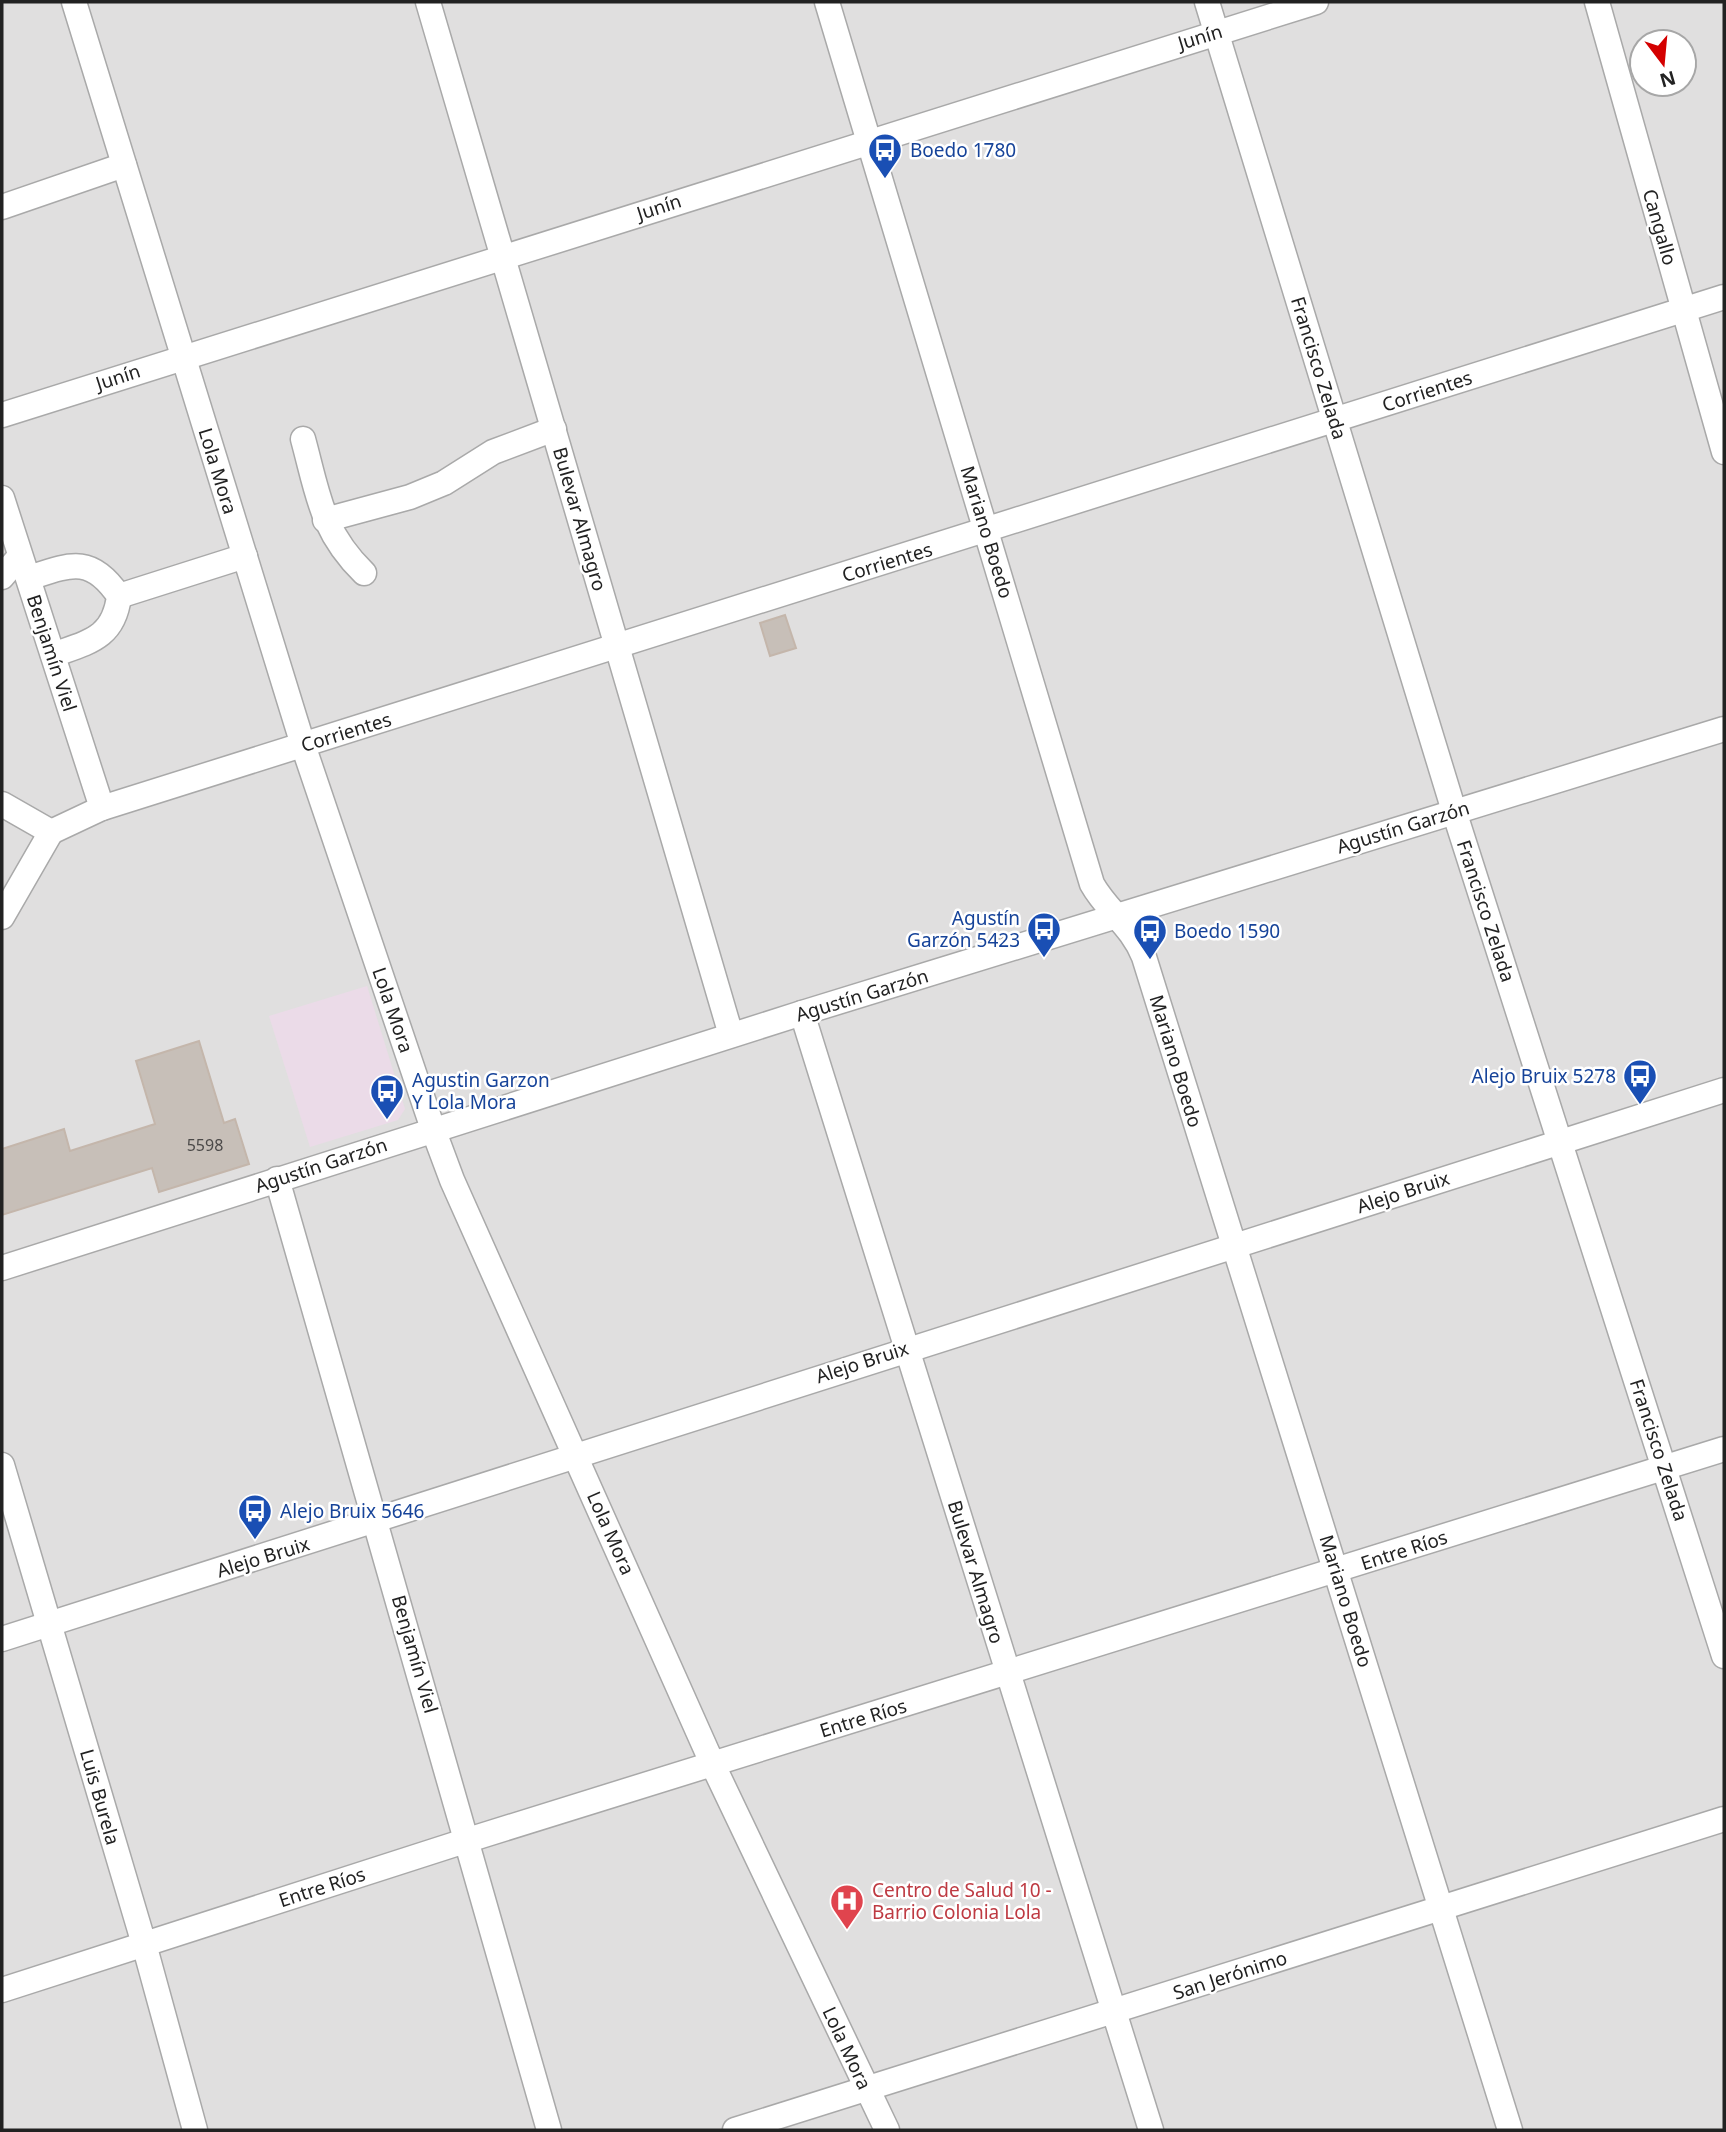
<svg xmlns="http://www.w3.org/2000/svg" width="1726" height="2132" viewBox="0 0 1726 2132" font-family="'Noto Sans',sans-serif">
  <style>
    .residential { fill: #e0dfdf; fill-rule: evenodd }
    .industrial { fill: #ebdbe8 }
    .building { fill: #c7bfb8; stroke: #c4b6ab; stroke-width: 2 }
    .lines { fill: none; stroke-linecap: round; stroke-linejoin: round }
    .minor-casing { stroke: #a9a9a9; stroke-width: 27 }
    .minor { stroke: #fff; stroke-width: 24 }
    .labels { text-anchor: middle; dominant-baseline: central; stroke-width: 5; stroke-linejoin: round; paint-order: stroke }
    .number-label { font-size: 16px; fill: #4b4948 }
    .street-label { font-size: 19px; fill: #222; stroke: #fff }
    .transit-label { font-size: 19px; fill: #164399; stroke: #fff; text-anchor: start }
    .health-label { font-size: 19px; fill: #be3a42; stroke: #fff; text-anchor: start }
  </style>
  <rect width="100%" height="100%" fill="#f2efe9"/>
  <path class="residential" d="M2,2H1724V2130H2ZM1642,42H1684V84H1642Z"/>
  <polygon class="industrial" points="367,986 405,1109 398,1120 310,1147 269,1016"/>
  <g class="building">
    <polygon points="785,615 796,648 770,656 760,623"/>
    <polygon points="199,1041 224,1123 235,1119 249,1164 159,1192 152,1168 2,1215 2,1149 64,1129 70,1151 155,1124 136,1061"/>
  </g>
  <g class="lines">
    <g class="minor-casing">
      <g id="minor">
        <polyline points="74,2 303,745 433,1129 452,1180 713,1765 887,2130"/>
        <polyline points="428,2 731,1035"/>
        <path d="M827,2L1092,884C1107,911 1132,926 1144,957L1510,2130"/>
        <polyline points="1207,2 1454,811 1724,1656"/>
        <polyline points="1597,2 1724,452"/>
        <polyline points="2,207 124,165"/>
        <polyline points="2,415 1316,2"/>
        <path d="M303,439C318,494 321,531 364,573"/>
        <polyline points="2,498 102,808"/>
        <polyline points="325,520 410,497 444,483 493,452 554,429"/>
        <polyline points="2,577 20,556"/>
        <path d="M29,578C71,564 91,555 119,596C114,638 89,642 53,655"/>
        <polyline points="119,596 245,556"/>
        <polyline points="2,804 51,832"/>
        <polyline points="51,832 102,808 1724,297"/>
        <polyline points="2,917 51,832"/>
        <polyline points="802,1013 1151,2130"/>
        <polyline points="277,1179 549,2130"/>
        <polyline points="2,1268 802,1013 1724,729"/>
        <polyline points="2,1465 144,1944 195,2130"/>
        <polyline points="2,1639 1724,1090"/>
        <polyline points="2,1990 468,1840 1724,1449"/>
        <polyline points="735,2130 1724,1819"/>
      </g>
    </g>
    <use href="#minor" class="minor"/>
  </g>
  <defs>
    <g id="bus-pin" transform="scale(1.75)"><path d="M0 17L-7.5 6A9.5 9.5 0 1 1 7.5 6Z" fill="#1a4fb4" stroke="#fff"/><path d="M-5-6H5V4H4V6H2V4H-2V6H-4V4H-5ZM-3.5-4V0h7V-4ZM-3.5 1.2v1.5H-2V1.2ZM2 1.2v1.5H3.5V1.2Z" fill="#fff"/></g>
    <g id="hospital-pin" transform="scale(1.75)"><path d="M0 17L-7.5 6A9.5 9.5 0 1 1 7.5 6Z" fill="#e0444e" stroke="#fff"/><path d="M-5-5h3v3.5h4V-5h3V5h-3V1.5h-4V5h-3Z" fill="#fff"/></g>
  </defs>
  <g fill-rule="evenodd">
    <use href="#bus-pin" x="885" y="150"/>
    <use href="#bus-pin" x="1044" y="929"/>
    <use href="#bus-pin" x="1150" y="931"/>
    <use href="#bus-pin" x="1640" y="1076"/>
    <use href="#bus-pin" x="387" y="1091"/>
    <use href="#bus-pin" x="255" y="1511"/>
    <use href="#hospital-pin" x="847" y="1901"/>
  </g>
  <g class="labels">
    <g class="number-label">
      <text x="205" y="1145">5598</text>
    </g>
    <g class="street-label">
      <text transform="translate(1200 37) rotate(-17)">Junín</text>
      <text transform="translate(659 207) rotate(-18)">Junín</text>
      <text transform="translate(1660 227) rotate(74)">Cangallo</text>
      <text transform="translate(1319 368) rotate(73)">Francisco Zelada</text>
      <text transform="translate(118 377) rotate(-18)">Junín</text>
      <text transform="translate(1427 391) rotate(-18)">Corrientes</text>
      <text transform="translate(218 471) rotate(73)">Lola Mora</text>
      <text transform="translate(580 519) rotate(74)">Bulevar Almagro</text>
      <text transform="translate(987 532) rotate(73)">Mariano Boedo</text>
      <text transform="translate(887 562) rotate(-17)">Corrientes</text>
      <text transform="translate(52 653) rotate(72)">Benjamín Viel</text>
      <text transform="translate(346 732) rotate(-17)">Corrientes</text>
      <text transform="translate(1403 827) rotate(-17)">Agustín Garzón</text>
      <text transform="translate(1486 911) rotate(72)">Francisco Zelada</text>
      <text transform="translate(862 995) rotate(-17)">Agustín Garzón</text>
      <text transform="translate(393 1010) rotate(71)">Lola Mora</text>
      <text transform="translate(1176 1061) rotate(73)">Mariano Boedo</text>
      <text transform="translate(321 1165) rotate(-18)">Agustín Garzón</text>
      <text transform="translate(1403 1192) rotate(-18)">Alejo Bruix</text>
      <text transform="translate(862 1362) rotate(-18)">Alejo Bruix</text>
      <text transform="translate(1659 1450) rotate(72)">Francisco Zelada</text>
      <text transform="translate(611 1533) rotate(66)">Lola Mora</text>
      <text transform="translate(1404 1550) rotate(-18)">Entre Ríos</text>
      <text transform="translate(263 1557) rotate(-17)">Alejo Bruix</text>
      <text transform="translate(976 1572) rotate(73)">Bulevar Almagro</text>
      <text transform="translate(1346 1601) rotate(73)">Mariano Boedo</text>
      <text transform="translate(415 1654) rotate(74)">Benjamín Viel</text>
      <text transform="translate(863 1718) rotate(-17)">Entre Ríos</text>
      <text transform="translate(100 1797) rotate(74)">Luis Burela</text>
      <text transform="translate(322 1887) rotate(-18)">Entre Ríos</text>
      <text transform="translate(1230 1975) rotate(-18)">San Jerónimo</text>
      <text transform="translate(847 2048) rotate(65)">Lola Mora</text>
    </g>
    <g class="transit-label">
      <text x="910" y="150">Boedo 1780</text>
      <text x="1020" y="918" text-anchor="end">Agustín<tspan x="1020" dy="22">Garzón 5423</tspan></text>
      <text x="1174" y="931">Boedo 1590</text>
      <text x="1616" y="1076" text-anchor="end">Alejo Bruix 5278</text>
      <text x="412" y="1080">Agustin Garzon<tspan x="412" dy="22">Y Lola Mora</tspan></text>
      <text x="280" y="1511">Alejo Bruix 5646</text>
    </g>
    <g class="health-label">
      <text x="872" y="1890">Centro de Salud 10 -<tspan x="872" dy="22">Barrio Colonia Lola</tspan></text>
    </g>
  </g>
  <rect width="1726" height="2132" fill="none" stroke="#222222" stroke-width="7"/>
  <g transform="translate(1663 63) rotate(164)"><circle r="33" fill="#ffffff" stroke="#a7a7a7" stroke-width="2"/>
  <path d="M0-5L12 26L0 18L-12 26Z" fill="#d40000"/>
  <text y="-10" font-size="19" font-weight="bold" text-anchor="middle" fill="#222222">N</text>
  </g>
</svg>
